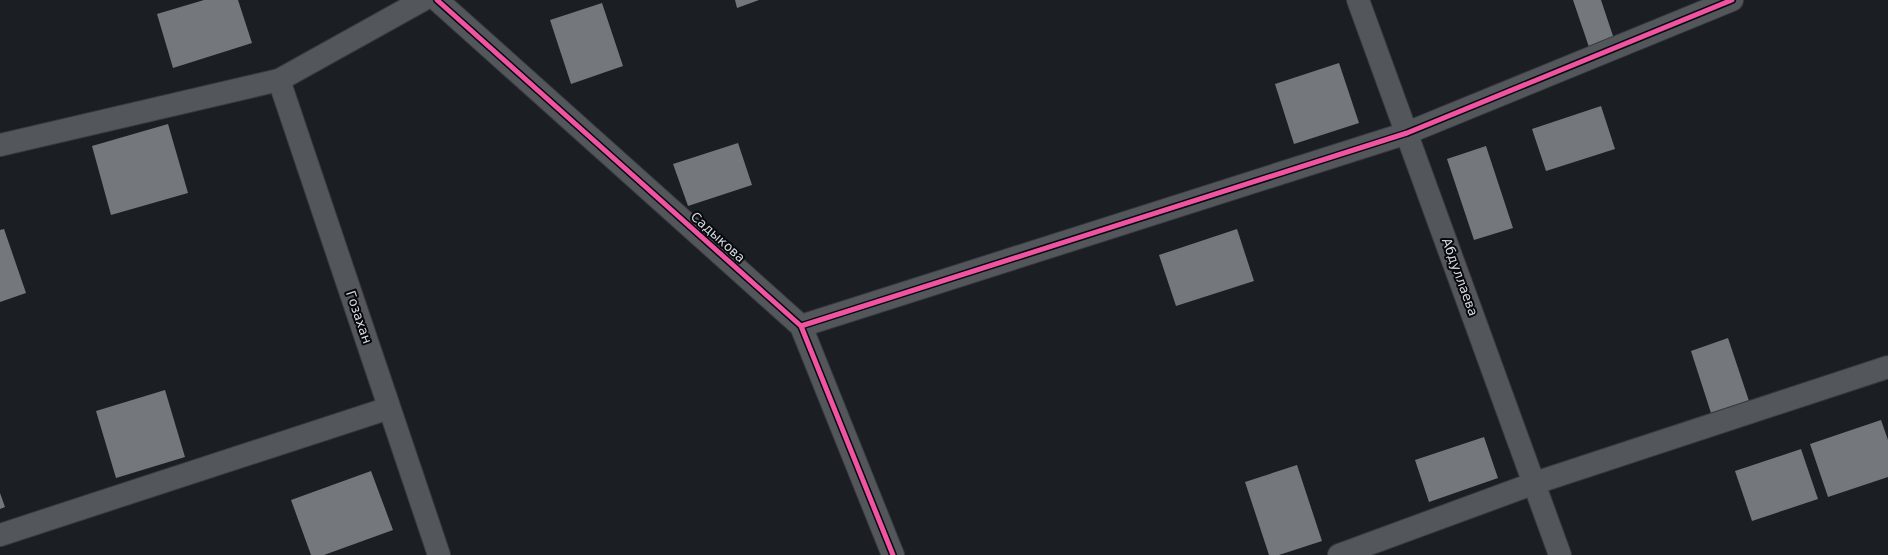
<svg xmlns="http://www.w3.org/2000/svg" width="1888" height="555" viewBox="0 0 1888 555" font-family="'DejaVu Sans',sans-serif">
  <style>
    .building { fill: #74787d }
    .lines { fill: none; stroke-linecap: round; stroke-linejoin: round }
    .minor-casing { stroke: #383b3f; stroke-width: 24 }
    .minor { stroke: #53565b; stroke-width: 22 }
    .cycleway-casing { stroke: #06080c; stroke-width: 8 }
    .cycleway { stroke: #f153a3; stroke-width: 5 }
    .labels { text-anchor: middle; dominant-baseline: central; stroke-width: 4; stroke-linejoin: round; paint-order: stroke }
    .street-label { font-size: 13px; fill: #d4dae1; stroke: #06080c }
  </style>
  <rect width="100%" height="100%" fill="#1b1f24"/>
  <g class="building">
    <polygon points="204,0 238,0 252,43 173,68 157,14"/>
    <polygon points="735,0 759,0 737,8"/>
    <polygon points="1573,0 1601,0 1615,42 1590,50"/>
    <polygon points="602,3 623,66 571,84 550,20"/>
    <polygon points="1339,63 1359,123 1294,144 1275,84"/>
    <polygon points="1601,106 1615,149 1546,171 1532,129"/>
    <polygon points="168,124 188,193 111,215 92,146"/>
    <polygon points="738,143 752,185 688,206 673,164"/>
    <polygon points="1486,146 1513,228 1474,240 1447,159"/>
    <polygon points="4,229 26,293 0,302 0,230"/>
    <polygon points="1237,229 1254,281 1176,306 1159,255"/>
    <polygon points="1728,338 1749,401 1711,413 1691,351"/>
    <polygon points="165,390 185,457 116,478 96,411"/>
    <polygon points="1881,420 1888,440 1888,477 1828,497 1810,444"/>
    <polygon points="1484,437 1498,478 1429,502 1415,460"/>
    <polygon points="1801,449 1818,499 1752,521 1735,471"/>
    <polygon points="1297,465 1322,541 1279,555 1269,555 1245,482"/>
    <polygon points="371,471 393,530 324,555 311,555 291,500"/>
    <polygon points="0,493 5,507 0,509"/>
  </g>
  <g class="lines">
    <g class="minor-casing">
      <g id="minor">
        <polyline points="437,0 801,326 893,555"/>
        <polyline points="1358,0 1560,555"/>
        <polyline points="279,80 439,555"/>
        <polyline points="0,145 279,80 423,0"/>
        <polyline points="801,326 1407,133 1732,0"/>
        <polyline points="0,535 389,408"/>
        <polyline points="1339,555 1535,483 1888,367"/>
      </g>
    </g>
    <use href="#minor" class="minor"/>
    <g class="cycleway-casing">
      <g id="cycleway">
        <polyline points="437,0 801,326 893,555"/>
        <polyline points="801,326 1407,133 1732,0"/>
      </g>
    </g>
    <use href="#cycleway" class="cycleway"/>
  </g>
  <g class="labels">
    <g class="street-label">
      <text transform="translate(718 237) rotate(42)">Садыкова</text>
      <text transform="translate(1460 277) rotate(70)">Абдуллаева</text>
      <text transform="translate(359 317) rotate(71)">Гозахан</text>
    </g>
  </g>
</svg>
